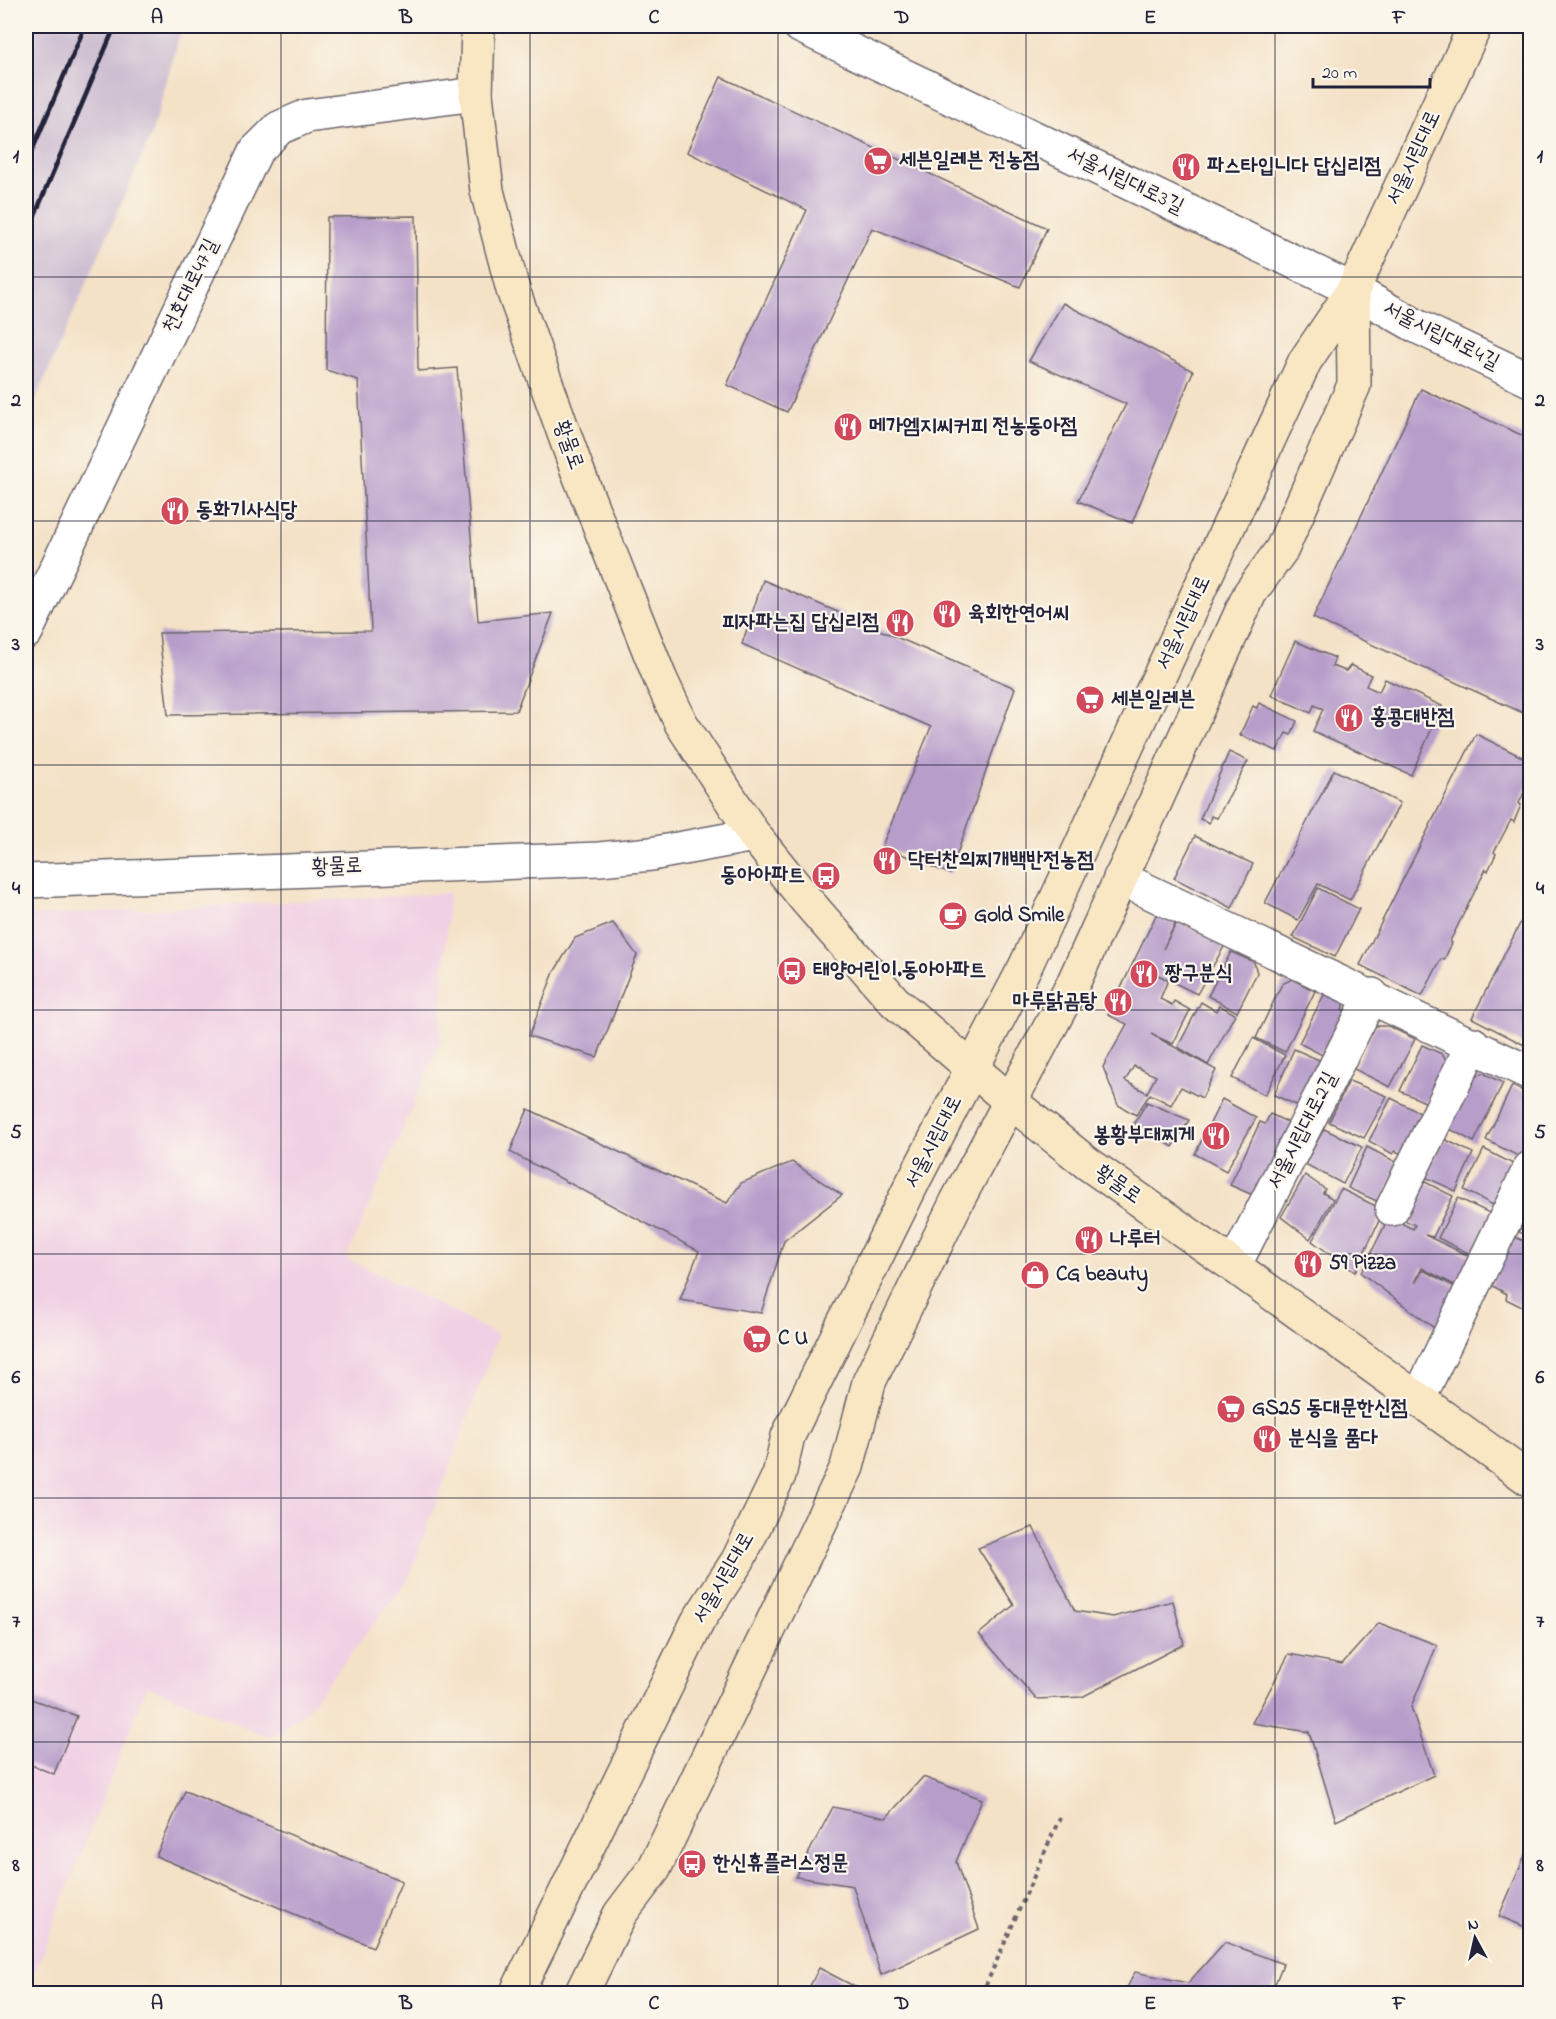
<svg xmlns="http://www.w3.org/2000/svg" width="1556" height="2019" viewBox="0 0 1556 2019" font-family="'Indie Flower','Poor Story',sans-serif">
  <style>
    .built { fill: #f0d0e4 }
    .industrial { fill: #cebed1 }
    .building { fill: #b79dca; fill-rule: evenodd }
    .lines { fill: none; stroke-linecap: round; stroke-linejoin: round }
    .minor-casing { stroke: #6c656c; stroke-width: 36 }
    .tertiary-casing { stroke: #6c656c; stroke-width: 36 }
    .secondary-casing { stroke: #6c656c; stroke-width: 36 }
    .path { stroke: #6c656c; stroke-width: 4; stroke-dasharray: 4.5 4.5; stroke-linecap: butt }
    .minor { stroke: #fff; stroke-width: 33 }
    .tertiary { stroke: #fff; stroke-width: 33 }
    .secondary { stroke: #f9e7c3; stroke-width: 33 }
    .rail { stroke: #22223b; stroke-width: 4.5 }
    .grid { fill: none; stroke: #22223b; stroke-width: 1.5; stroke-opacity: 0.55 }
    .labels { text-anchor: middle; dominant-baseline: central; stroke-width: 4.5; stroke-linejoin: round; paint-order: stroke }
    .street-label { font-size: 21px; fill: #22223b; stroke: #fbf7ec }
    .poi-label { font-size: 21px; font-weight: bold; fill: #22223b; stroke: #fbf7ec; text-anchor: start }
    .neatline { fill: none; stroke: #22223b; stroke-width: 2 }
    .grid-label { font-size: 20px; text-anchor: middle; font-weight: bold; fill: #22223b }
  </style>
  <rect width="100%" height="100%" fill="#fbf7ec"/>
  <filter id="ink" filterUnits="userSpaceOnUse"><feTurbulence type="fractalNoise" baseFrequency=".0167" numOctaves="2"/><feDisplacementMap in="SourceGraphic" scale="12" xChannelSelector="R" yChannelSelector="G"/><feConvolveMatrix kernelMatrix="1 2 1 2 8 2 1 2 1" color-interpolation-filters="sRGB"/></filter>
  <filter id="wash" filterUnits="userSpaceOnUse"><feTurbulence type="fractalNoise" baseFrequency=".008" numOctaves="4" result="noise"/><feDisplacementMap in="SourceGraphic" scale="24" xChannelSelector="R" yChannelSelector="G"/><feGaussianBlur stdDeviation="1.35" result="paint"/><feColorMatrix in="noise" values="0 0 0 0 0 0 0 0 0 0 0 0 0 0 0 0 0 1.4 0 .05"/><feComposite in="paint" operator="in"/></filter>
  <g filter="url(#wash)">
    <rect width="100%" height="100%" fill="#f4e2c7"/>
    <polygon class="built" points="449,893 440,1044 346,1258 498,1335 408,1580 307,1710 271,1738 147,1686 26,1994 26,916"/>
    <polygon class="industrial" points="26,26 182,26 152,133 26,422"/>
    <g id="blocks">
      <g class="building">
        <polygon points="721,77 1047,228 1020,287 872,228 787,412 727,385 807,210 687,152"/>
        <polygon points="416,216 418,371 457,368 478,621 553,613 516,711 168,715 159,633 371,631 358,380 326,370 327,217"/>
        <polygon points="1063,303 1193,371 1132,523 1078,501 1126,404 1029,361"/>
        <polygon points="1421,389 1530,439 1530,716 1313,618"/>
        <polygon points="763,580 1015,688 950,874 882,846 931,727 742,644"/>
        <polygon points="1295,641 1335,658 1332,666 1346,671 1351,665 1371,675 1366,686 1379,692 1385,679 1442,706 1411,775 1313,731 1323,709 1314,705 1311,713 1271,695"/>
        <polygon points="1259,703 1297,721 1291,735 1286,733 1277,751 1240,735 1253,706 1257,708"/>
        <polygon points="1476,734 1530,761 1530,780 1519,803 1521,805 1514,822 1511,820 1494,852 1496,854 1488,871 1486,869 1450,941 1452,943 1444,960 1441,959 1422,996 1360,965"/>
        <polygon points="1229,752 1248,761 1217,818 1211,816 1209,823 1200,819"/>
        <polygon points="1334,770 1400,803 1350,900 1318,884 1298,920 1265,903"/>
        <polygon points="1195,836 1253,864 1232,908 1174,878"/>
        <polygon points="1318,888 1359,909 1335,957 1293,937"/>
        <polygon points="1530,904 1530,1048 1472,1018"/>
        <path d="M1158,911L1177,920L1163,949L1178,920L1226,943L1197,994L1152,972L1168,980L1160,999L1172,1005L1174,1001L1190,1010L1173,1044L1151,1034L1216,1070L1202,1098L1181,1087L1171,1105L1150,1094L1136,1115L1118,1105L1103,1067L1127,1024L1108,1015ZM1134,1066L1156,1076L1147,1093L1125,1081Z"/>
        <polygon points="613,923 637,955 597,1057 529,1036 554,972 575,938"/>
        <polygon points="1231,952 1254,962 1257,973 1237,1012 1208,996"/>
        <polygon points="1292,979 1315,991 1285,1052 1256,1038 1282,984"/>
        <polygon points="1325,993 1345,1002 1342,1009 1351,1013 1330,1059 1299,1043"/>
        <polygon points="1201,1002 1216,1011 1219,1005 1235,1014 1208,1065 1178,1047"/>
        <polygon points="1375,1026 1388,1026 1415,1039 1390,1087 1354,1069"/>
        <polygon points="1253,1038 1285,1055 1265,1095 1232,1078"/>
        <polygon points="1422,1045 1442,1054 1447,1062 1427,1103 1400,1091"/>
        <polygon points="1294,1049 1326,1063 1303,1108 1274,1095"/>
        <polygon points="1483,1073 1503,1083 1474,1142 1446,1127 1471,1078"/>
        <polygon points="1349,1081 1387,1096 1364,1138 1329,1122"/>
        <polygon points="1512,1086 1530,1094 1530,1151 1526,1160 1486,1140"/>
        <polygon points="1391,1098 1422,1114 1402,1154 1395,1151 1393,1154 1369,1141"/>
        <polygon points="1222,1099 1256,1118 1226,1171 1195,1154"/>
        <polygon points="1147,1102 1189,1120 1173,1147 1134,1123"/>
        <polygon points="528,1109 727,1203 741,1183 792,1162 842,1195 784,1241 761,1313 680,1300 699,1251 510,1152"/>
        <polygon points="1270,1114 1296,1126 1262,1199 1230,1185 1260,1122 1265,1124"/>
        <polygon points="1324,1129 1362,1147 1343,1184 1305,1164"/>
        <polygon points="1444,1139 1473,1153 1456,1191 1425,1177"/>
        <polygon points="1367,1147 1400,1164 1381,1203 1348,1188"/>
        <polygon points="1484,1149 1519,1167 1499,1208 1464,1190"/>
        <polygon points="1305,1175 1325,1189 1323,1193 1333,1199 1310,1239 1281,1217"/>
        <polygon points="1421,1180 1453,1196 1433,1237 1425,1235 1478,1260 1462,1289 1422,1268 1415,1283 1423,1270 1463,1291 1441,1333 1361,1273 1389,1217 1413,1229 1415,1225 1404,1220"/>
        <polygon points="1341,1189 1384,1210 1355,1272 1312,1241"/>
        <polygon points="1458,1198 1496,1216 1474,1256 1438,1238"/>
        <polygon points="1530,1208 1530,1237 1519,1232"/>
        <polygon points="1513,1236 1530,1244 1530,1311 1506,1299 1507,1294 1491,1285"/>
        <polygon points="1033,1527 1075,1611 1113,1617 1173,1601 1184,1644 1082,1697 1036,1699 979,1634 1014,1605 978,1548"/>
        <polygon points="1379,1623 1437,1645 1411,1707 1434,1775 1336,1821 1309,1732 1252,1723 1289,1654 1342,1664"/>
        <polygon points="26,1697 77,1716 54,1774 26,1763"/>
        <polygon points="923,1777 982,1799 956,1862 979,1929 881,1975 853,1886 796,1877 833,1807 886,1818"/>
        <polygon points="185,1791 402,1881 373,1947 156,1856"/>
        <polygon points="1530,1844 1530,1929 1499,1916"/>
        <polygon points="1225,1942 1283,1964 1271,1994 1124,1994 1135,1972 1188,1983"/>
        <polygon points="819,1968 869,1994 806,1994"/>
      </g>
    </g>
  </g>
  <g filter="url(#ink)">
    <use href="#blocks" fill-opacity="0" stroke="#6c656c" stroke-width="1.5"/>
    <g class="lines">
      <g class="minor-casing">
        <g id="minor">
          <polyline points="800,26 1353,290 1418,327 1530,380"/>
          <polyline points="1120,878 1530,1073"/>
          <polyline points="26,881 599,859 651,854 754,835"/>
          <polyline points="1392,1209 1473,1044"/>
          <polyline points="1234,1266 1372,995"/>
          <polyline points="1418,1400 1530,1168"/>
        </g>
      </g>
      <g class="tertiary-casing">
        <polyline id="tertiary" points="26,632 256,151 279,128 307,116 476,94"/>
      </g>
      <g class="secondary-casing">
        <g id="secondary">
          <polyline points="478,26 476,94 487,191 513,290 576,467 660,678 681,723 754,835 807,901 895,1002 1010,1101 1087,1163 1234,1266 1530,1480"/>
          <polyline points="516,1994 698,1621 738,1560 779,1475 788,1436 914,1180 1026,965 1305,361 1353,290 1475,26"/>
          <polyline points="581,1994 620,1914 654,1869 847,1467 869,1382 957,1201 1072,986 1250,593 1282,549 1354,385 1353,290"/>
        </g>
      </g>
      <polyline class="path" points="982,1994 1061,1815"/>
      <use href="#minor" class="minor"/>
      <use href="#tertiary" class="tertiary"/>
      <use href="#secondary" class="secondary"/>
      <g class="rail">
        <polyline points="26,165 85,26"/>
        <polyline points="26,236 115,26"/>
      </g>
    </g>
  </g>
  <path class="grid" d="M281,26V1994M530,26V1994M778,26V1994M1026,26V1994M1275,26V1994M26,277H1530M26,521H1530M26,765H1530M26,1010H1530M26,1254H1530M26,1498H1530M26,1742H1530"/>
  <defs>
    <g id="supermarket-disc" transform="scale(1.5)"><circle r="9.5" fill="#d1495b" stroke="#fbf7ec"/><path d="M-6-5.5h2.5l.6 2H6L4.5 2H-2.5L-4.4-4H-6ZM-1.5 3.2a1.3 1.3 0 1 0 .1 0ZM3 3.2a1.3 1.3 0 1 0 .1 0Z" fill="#fff"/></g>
    <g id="restaurant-disc" transform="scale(1.5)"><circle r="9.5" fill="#d1495b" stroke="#fbf7ec"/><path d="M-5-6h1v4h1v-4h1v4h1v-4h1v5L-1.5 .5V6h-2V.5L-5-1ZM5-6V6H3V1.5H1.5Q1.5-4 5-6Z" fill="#fff"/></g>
    <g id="bus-disc" transform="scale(1.5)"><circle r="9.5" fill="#d1495b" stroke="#fbf7ec"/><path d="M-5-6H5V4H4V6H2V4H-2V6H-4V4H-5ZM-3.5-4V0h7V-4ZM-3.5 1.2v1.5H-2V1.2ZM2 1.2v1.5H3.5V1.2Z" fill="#fff"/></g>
    <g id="cafe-disc" transform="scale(1.5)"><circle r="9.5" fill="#d1495b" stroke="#fbf7ec"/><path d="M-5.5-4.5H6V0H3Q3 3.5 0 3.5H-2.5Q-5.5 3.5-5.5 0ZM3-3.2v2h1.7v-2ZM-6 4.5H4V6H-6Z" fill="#fff"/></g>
    <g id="shop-disc" transform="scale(1.5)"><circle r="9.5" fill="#d1495b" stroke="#fbf7ec"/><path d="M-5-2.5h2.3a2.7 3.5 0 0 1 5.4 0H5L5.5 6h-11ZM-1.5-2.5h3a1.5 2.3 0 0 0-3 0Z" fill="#fff"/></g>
  </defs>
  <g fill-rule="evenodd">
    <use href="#supermarket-disc" x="878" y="161"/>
    <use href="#restaurant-disc" x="1186" y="167"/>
    <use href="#restaurant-disc" x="848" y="427"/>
    <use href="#restaurant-disc" x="175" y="511"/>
    <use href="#restaurant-disc" x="947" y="614"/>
    <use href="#restaurant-disc" x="900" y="623"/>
    <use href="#supermarket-disc" x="1090" y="700"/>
    <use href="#restaurant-disc" x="1349" y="718"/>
    <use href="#restaurant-disc" x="887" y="861"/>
    <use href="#bus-disc" x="826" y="876"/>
    <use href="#cafe-disc" x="953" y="916"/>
    <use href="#bus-disc" x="792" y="971"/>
    <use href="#restaurant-disc" x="1144" y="974"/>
    <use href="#restaurant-disc" x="1118" y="1002"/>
    <use href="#restaurant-disc" x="1216" y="1136"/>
    <use href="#restaurant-disc" x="1089" y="1240"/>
    <use href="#restaurant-disc" x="1308" y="1264"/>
    <use href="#shop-disc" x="1035" y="1275"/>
    <use href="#supermarket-disc" x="757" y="1339"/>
    <use href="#supermarket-disc" x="1231" y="1409"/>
    <use href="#restaurant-disc" x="1267" y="1439"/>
    <use href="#bus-disc" x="692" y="1864"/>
  </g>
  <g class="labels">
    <g class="street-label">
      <text transform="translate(1414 158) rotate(-65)">서울시립대로</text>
      <text transform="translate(1125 181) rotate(26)">서울시립대로3길</text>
      <text transform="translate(191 286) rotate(-64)">천호대로47길</text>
      <text transform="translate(1441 336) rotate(27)">서울시립대로4길</text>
      <text transform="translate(568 445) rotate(70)">황물로</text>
      <text transform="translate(1184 623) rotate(-65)">서울시립대로</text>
      <text transform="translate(337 867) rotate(-2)">황물로</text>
      <text transform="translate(1303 1131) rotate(-63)">서울시립대로2길</text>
      <text transform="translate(934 1142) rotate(-63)">서울시립대로</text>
      <text transform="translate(1118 1185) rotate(35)">황물로</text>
      <text transform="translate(724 1578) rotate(-60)">서울시립대로</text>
    </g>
    <g class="poi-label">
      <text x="899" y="161">세븐일레븐 전농점</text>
      <text x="1207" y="167">파스타입니다 답십리점</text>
      <text x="869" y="427">메가엠지씨커피 전농동아점</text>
      <text x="196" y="511">동화기사식당</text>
      <text x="968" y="614">육회한연어씨</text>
      <text x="879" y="623" text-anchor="end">피자파는집 답십리점</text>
      <text x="1111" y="700">세븐일레븐</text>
      <text x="1370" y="718">홍콩대반점</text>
      <text x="908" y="861">닥터찬의찌개백반전농점</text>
      <text x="805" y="876" text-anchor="end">동아아파트</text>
      <text x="974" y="916">Gold Smile</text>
      <text x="813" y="971">태양어린이.동아아파트</text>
      <text x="1165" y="974">짱구분식</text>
      <text x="1097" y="1002" text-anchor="end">마루닭곰탕</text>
      <text x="1195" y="1136" text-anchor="end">봉황부대찌게</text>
      <text x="1110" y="1240">나루터</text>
      <text x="1329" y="1264">59 Pizza</text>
      <text x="1056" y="1275">CG beauty</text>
      <text x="778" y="1339">C U</text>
      <text x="1252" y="1409">GS25 동대문한신점</text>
      <text x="1288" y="1439">분식을 품다</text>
      <text x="713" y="1864">한신휴플러스정문</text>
    </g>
  </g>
  <rect width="1556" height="2019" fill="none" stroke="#fbf7ec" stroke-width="66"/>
  <g transform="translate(1475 1938) rotate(352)" stroke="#fbf7ec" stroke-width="4.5" paint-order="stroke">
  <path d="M0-4.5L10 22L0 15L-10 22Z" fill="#22223b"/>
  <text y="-9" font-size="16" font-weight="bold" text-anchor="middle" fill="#22223b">N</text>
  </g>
  <path d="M1313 78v9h117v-9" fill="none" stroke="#22223b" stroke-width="3"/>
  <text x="1322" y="78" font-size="18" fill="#22223b" stroke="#fbf7ec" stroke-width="4.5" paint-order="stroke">20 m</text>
  <rect x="33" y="33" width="1490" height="1953" class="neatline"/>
  <g class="grid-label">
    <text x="157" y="23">A</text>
    <text x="406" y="23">B</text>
    <text x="654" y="23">C</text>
    <text x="902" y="23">D</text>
    <text x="1150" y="23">E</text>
    <text x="1399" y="23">F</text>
    <text x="16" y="162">1</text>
    <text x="1540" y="162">1</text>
    <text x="16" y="406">2</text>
    <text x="1540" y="406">2</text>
    <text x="16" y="650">3</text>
    <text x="1540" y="650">3</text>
    <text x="16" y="894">4</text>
    <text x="1540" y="894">4</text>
    <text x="16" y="1138">5</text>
    <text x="1540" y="1138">5</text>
    <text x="16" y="1383">6</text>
    <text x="1540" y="1383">6</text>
    <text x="16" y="1627">7</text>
    <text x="1540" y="1627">7</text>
    <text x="16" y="1871">8</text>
    <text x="1540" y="1871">8</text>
    <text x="157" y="2009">A</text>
    <text x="406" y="2009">B</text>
    <text x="654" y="2009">C</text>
    <text x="902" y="2009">D</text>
    <text x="1150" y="2009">E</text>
    <text x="1399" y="2009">F</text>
  </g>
</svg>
